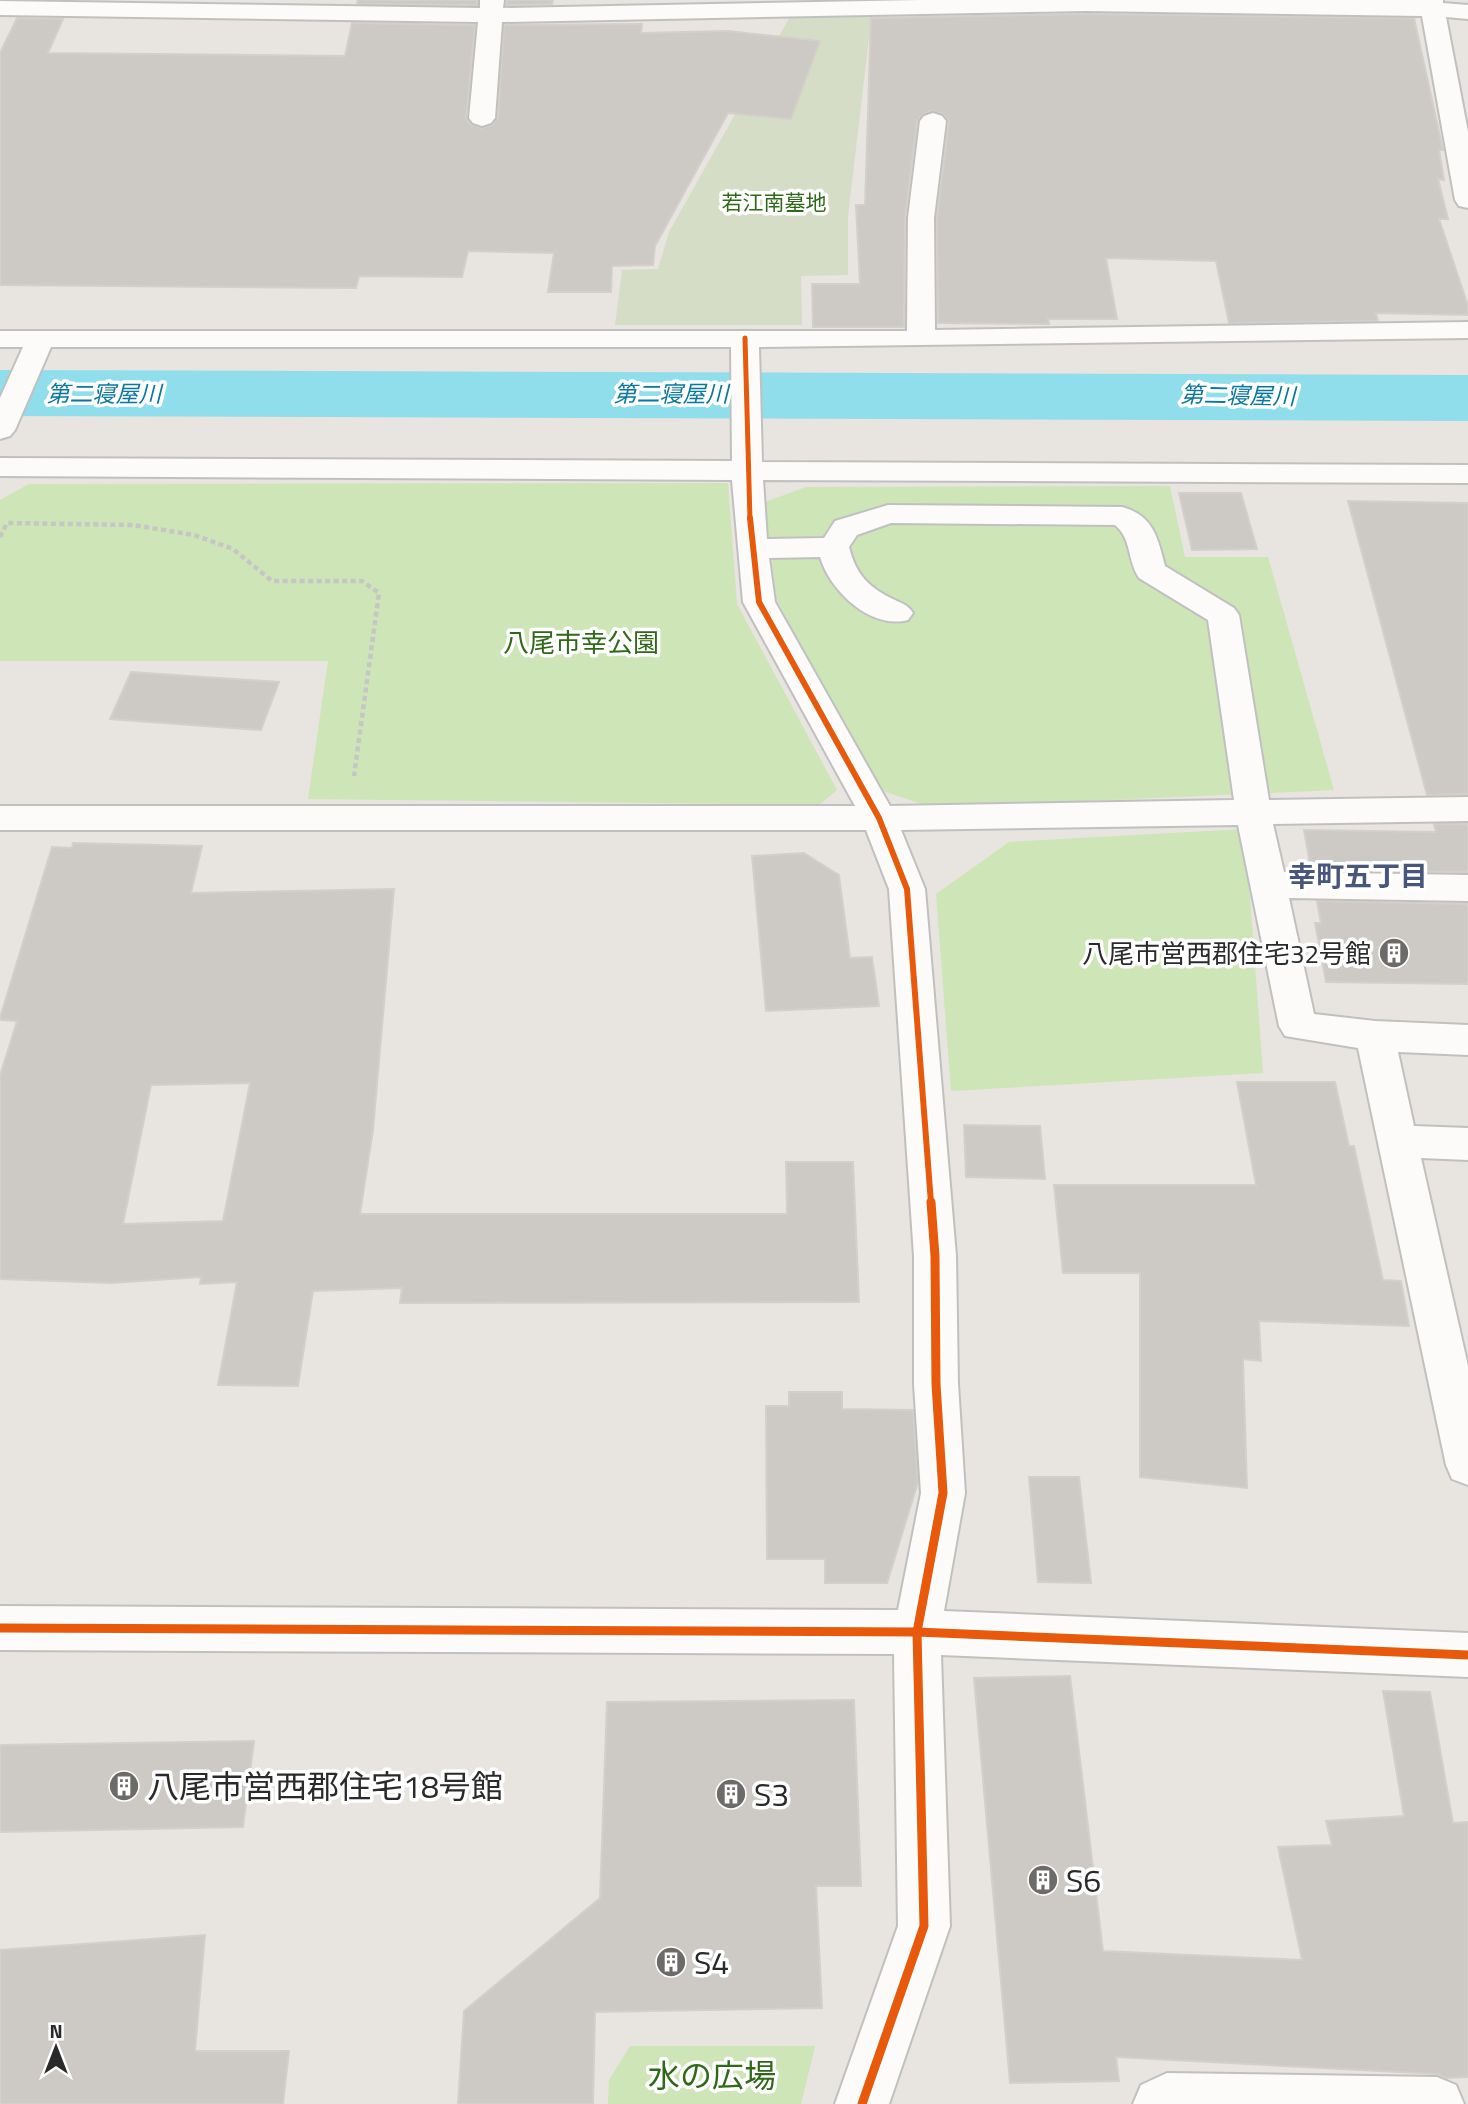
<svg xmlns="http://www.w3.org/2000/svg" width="1468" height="2104" viewBox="0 0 1468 2104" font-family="'Titillium Web','Noto Sans JP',sans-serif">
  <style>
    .green { fill: #cde5b7 }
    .cemetery { fill: #d6ddc6 }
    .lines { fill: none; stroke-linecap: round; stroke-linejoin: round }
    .river { fill: #90ddec; fill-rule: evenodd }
    .building { fill: #cdcac6; stroke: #d3d0cb; stroke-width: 2; fill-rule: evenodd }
    .minor-casing { stroke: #c1c0c1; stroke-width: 4 }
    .path { stroke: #c6c6c5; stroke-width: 4.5; stroke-dasharray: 5 3.5; stroke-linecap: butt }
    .minor { fill: #fcfbfa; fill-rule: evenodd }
    .cycleway-far2-casing { stroke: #fff; stroke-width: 8 }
    .cycleway-far1-casing { stroke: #fff; stroke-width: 10 }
    .cycleway-casing { stroke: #fff; stroke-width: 13 }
    .cycleway-far2 { stroke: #e8590c; stroke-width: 5 }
    .cycleway-far1 { stroke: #e8590c; stroke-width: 6 }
    .cycleway { stroke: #e8590c; stroke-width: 9 }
    .labels { text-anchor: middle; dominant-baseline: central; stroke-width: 7; stroke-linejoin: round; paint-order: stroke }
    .far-park-label { font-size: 21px; fill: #2f6918; stroke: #fff }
    .far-water-label { font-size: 23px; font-style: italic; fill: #09789f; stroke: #fff }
    .park-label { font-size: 26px; fill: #2f6918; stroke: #fff }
    .poi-label { font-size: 26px; fill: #2a2a2a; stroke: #fff; text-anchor: end }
    .neighbourhood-label { font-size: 28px; font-weight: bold; fill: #49567c; stroke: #fff }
    .near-poi-label { font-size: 32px; fill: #2a2a2a; stroke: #fff; text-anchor: start }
    .near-park-label { font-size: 32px; fill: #2f6918; stroke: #fff }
  </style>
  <rect width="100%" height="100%" fill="#e8e4df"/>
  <g class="green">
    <polygon points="728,483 737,604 837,790 819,805 308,799 328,661 0,661 0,500 29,484"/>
    <polygon points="1170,486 1185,557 1268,557 1334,790 934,808 874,788 776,598 765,502 806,487"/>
    <polygon points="1245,829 1263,1073 951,1091 936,894 1009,842"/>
    <polygon points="630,2046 815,2046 801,2104 608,2104 609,2080"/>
  </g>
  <polygon class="cemetery" points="792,13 872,13 848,216 848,275 801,276 802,325 615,325 622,270 658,269 669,232"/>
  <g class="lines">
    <polygon class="river" points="0,370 1468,375 1468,421 0,416"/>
  </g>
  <g class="building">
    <polygon points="358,0 477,0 477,5 357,4"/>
    <polygon points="507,0 553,0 552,4 506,5"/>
    <polygon points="1086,14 1414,18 1443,150 1439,150 1444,180 1438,179 1448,219 1439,219 1468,306 1468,315 1376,313 1378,321 1229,323 1216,261 1106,258 1117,319 1048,319 1049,324 938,323 937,218 949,121 943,114 932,111 923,114 917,121 905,218 904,327 813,327 812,284 860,284 856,205 865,205 871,18"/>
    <polygon points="17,18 63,19 48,53 345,56 352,23 475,25 466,118 471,125 481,128 492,125 498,118 504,25 642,24 641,33 728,31 820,41 791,119 728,113 655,246 653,265 612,266 611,292 548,292 554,253 468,251 462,277 359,276 356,288 0,285 0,53"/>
    <polygon points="1179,493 1241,493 1257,549 1192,550"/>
    <polygon points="1348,501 1468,503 1468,794 1427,795"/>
    <polygon points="131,672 279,682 261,730 110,719"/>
    <polygon points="1434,824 1468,824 1468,872 1311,870 1304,830 1436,832"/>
    <path d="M73,843L202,846L191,893L394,889L373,1130L360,1214H787L786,1162H853L859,1302L400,1303L402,1288L313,1291L298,1386L218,1385L237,1282L200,1284L201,1277L111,1283L0,1279V1076L17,1021L0,1020V1018L52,847L72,848ZM250,1083L223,1221L123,1224L151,1085Z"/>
    <polygon points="804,853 839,875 850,958 872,957 879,1006 766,1011 752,856"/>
    <polygon points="1317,901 1468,904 1468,984 1326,982 1315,923 1321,923"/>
    <polygon points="1237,1082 1335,1082 1349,1146 1354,1146 1383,1280 1401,1281 1409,1326 1259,1321 1261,1361 1243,1359 1247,1488 1140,1477 1140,1273 1063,1273 1054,1185 1256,1185"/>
    <polygon points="964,1125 1040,1126 1045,1179 966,1177"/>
    <polygon points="789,1392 842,1392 842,1409 913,1410 918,1482 887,1583 825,1583 825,1559 767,1559 766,1406 789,1406"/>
    <polygon points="1029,1477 1079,1477 1091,1583 1038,1582"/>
    <polygon points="1070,1676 1103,1951 1302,1960 1278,1847 1332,1845 1326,1821 1404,1816 1383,1691 1430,1692 1453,1823 1468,1822 1468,2077 1447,2078 1437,2074 1116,2057 1119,2081 1010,2083 974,1678"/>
    <polygon points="854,1700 861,1886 816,1886 822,2008 595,2012 593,2104 458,2104 464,2011 600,1898 607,1702"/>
    <polygon points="254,1741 243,1827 0,1832 0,1745"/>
    <polygon points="205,1935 195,2051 289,2051 283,2104 0,2104 0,1950"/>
  </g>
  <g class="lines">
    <g class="minor-casing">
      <g id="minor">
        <polygon points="480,0 504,0 503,8 920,0 1443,0 1443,3 1468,5 1468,19 1446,17 1468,132 1468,208 1459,206 1455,200 1422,16 1086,11 502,22 495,118 491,123 482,126 473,123 469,118 478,22 0,15 0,1 480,8"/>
        <path d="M933,113L942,116L946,121L934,218L935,330L1468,322V338L759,347L762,462L1468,465V483L763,480L767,539L824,538L835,521L888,505L1122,507C1153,515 1158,538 1165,566L1234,608L1239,615L1269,800L1468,797V821L1273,824L1284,872L1468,875V901L1289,898L1314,1014L1375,1021L1468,1025V1055L1398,1052L1414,1126L1468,1128V1160L1421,1158L1468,1366V1485L1452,1479L1446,1465L1358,1048L1285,1036L1279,1026L1238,825L901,830L925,889L956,1256L958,1384L965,1493L944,1611L1468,1633V1677L941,1655L950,1926L889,2104H835L898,1926L894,1654L0,1650V1606L898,1610L921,1493L914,1384V1256L889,889L866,830H0V806H855L743,602L732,480L0,476V458L732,461L731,347H51L15,430L10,436L0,439V398L23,347H0V331H907L908,218L920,121L924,116ZM891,523L1115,525C1132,539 1127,560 1139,578L1208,620L1234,800L890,806L775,602L769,558L820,557C830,591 871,630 908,620L913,613C908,605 903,604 895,600C869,588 856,575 849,547L857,535Z"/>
        <polygon points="1167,2073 1437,2077 1456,2085 1464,2104 1133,2104 1141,2085"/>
      </g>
    </g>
    <polyline class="path" points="0,537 7,523 133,525 194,535 233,549 272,581 362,581 379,593 354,776"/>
    <use href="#minor" class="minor"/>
    <g class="cycleway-far2-casing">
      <polyline id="cycleway-far2" points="745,338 750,520"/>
    </g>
    <g class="cycleway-far1-casing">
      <polyline id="cycleway-far1" points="750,518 759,602 879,818 907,889 931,1203"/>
    </g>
    <g class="cycleway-casing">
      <g id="cycleway">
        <polyline points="0,1628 917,1632 1468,1655"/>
        <polyline points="862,2104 924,1926 917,1632 943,1493 936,1384 935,1256 931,1202"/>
      </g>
    </g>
    <use href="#cycleway-far2" class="cycleway-far2"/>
    <use href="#cycleway-far1" class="cycleway-far1"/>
    <use href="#cycleway" class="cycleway"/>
  </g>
  <defs>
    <g id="building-disc" transform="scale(1.575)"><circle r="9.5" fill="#6c6b69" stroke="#fff"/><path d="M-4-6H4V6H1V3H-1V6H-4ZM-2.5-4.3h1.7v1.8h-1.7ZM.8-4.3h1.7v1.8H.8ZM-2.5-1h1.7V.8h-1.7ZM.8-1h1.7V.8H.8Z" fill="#fff"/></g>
  </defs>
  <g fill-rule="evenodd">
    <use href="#building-disc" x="1394" y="953"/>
    <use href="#building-disc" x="124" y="1786"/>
    <use href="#building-disc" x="731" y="1794"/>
    <use href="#building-disc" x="1043" y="1880"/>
    <use href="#building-disc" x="671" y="1962"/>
  </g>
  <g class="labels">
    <g class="far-park-label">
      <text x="774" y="202">若江南墓地</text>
    </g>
    <g class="far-water-label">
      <text x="104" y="393">第二寝屋川</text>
      <text x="671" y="393">第二寝屋川</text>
      <text transform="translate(1238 395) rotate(1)">第二寝屋川</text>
    </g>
    <g class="park-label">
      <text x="581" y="642">八尾市幸公園</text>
    </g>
    <g class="poi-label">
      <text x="1371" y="953">八尾市営西郡住宅32号館</text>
    </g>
    <g class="neighbourhood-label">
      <text x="1358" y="875">幸町五丁目</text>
    </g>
    <g class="near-poi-label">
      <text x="147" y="1786">八尾市営西郡住宅18号館</text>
      <text x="754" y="1794">S3</text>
      <text x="1066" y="1880">S6</text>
      <text x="694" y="1962">S4</text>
    </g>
    <g class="near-park-label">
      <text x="712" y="2075">水の広場</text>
    </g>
  </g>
  <g transform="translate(56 2048)" stroke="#ffffff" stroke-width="5" paint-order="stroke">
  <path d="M0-5L12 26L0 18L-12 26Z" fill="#2a2a2a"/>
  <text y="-10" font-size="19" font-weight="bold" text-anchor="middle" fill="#2a2a2a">N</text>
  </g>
</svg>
